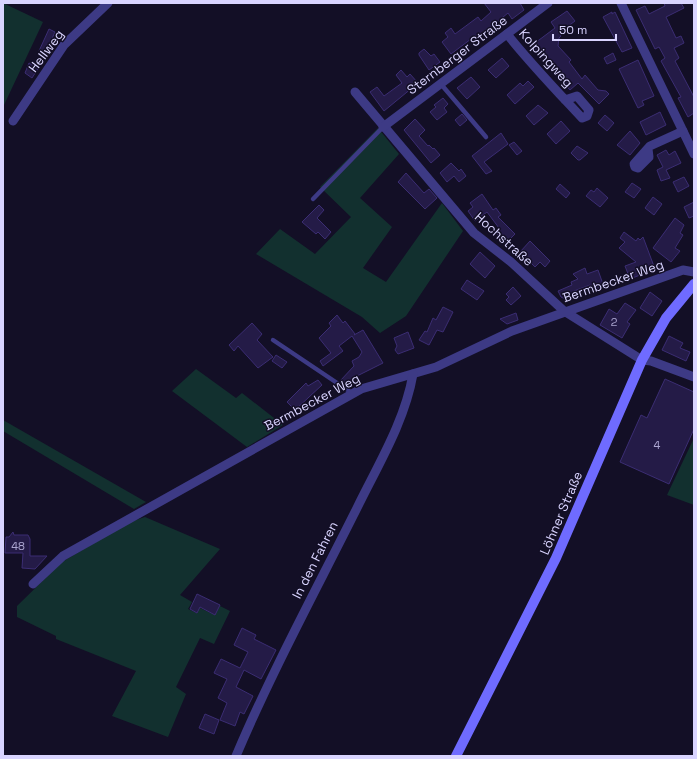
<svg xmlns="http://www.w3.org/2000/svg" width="697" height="759" viewBox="0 0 697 759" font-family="'Space Grotesk',sans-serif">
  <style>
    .green { fill: #12302f }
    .building { fill: #241b47; stroke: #3b2d73 }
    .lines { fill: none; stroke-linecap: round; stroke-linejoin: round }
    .lane { stroke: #3d3a85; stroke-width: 4.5 }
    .street { stroke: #3d3a85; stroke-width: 9 }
    .secondary { stroke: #6f6bff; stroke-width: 10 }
    .labels { text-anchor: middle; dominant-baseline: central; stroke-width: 3; stroke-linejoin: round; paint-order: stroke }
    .number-label { font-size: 11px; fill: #aca6d1 }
    .street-label { font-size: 13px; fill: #d9d4ff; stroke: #130f26 }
  </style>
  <rect width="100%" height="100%" fill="#130f26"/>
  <g class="green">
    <polygon points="3,3 43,22 4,105 3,104"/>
    <polygon points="378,128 399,154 360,198 392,227 363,268 386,282 442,203 463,231 406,316 380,333 362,317 256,254 280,229 315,254 351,217 320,187"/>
    <polygon points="196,369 236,398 242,393 283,425 247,447 172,391"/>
    <polygon points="3,420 146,502 134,509 3,431"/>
    <polygon points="694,438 694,505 667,495"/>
    <polygon points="145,517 220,549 180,595 192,602 188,609 197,613 200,608 215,615 220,606 230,611 214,644 200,638 176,687 186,694 168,737 112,716 136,671 56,639 56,636 17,617 17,606 62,562 130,522"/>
  </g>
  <g class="building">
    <polygon points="484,3 520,3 524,10 512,19 508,13 480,36 479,33 451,54 442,42 448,37 445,33 451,28 455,34 478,17 481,21 491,12"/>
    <polygon points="664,3 681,3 684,8 666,17 676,38 681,36 684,43 674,48 679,58 675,61 694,97 694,113 688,117 678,98 681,97 661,61 665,58 659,47 655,49 636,10 645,6 649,14 665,6"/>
    <polygon points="567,11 575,21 559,33 561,36 559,38 558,46 571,60 569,62 582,79 585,75 598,90 606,91 609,94 599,104 578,83 570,90 553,71 556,68 544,56 540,59 531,46 555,28 551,22"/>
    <polygon points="612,12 612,14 615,12 632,48 622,52 603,17"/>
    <polygon points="49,29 55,32 45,54 39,51"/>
    <polygon points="424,49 431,56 434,54 440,62 429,70 419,55 419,53"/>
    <polygon points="613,53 616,60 607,64 604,58"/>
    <polygon points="502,58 509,66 496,78 488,70"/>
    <polygon points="638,60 654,96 642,101 644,105 638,108 619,69"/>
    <polygon points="29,63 33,65 34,64 39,67 32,78 25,73"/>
    <polygon points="401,70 407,77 410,74 418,83 384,111 370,92 377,87 384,96 402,83 396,75"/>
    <polygon points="471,77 480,87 467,99 457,88"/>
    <polygon points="528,81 534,87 515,104 507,95 520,83 523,86"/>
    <polygon points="443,98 448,104 444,108 447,112 437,120 430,112 436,107 434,105"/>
    <polygon points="538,105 548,113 534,125 526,116"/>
    <polygon points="660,112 666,125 646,135 640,122"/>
    <polygon points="462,114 467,120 460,126 455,120"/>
    <polygon points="605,115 614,123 607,131 598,123"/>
    <polygon points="415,119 425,130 419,136 428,146 429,145 433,149 434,148 440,155 431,163 404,130"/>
    <polygon points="561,121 570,131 556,144 547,134"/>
    <polygon points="630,131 640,143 630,155 617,145"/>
    <polygon points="501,133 508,144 484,162 492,171 486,174 472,156"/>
    <polygon points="514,142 522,151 517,155 509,145"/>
    <polygon points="577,146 588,153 580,160 578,160 571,153"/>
    <polygon points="666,150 669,155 675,151 681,163 666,170 670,178 661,181 657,170 663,167 657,155"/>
    <polygon points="451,163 459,171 461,169 466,176 459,182 454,176 447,182 440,173"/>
    <polygon points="406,173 424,193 429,189 437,198 425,209 398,182"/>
    <polygon points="684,177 689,186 678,192 673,182"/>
    <polygon points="632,183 641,189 634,198 625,192"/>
    <polygon points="560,184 570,193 566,198 556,189"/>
    <polygon points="597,188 608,198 600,207 586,196 591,190 594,192"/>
    <polygon points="482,194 493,210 496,208 501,215 498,217 515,234 506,243 495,232 499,228 487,212 475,221 468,211 473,207 470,203"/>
    <polygon points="653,197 662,204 654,215 645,208"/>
    <polygon points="694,202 694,216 689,218 684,207"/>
    <polygon points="319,205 324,210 317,218 331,232 325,239 318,232 316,234 302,222"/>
    <polygon points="675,218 684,225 680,233 683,235 675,248 680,251 671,262 653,248"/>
    <polygon points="624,232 636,241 638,238 640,240 643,237 655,269 630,279 625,266 636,262 619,248 625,242 620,238"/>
    <polygon points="530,241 550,261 545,267 540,262 535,267 520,252"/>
    <polygon points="480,252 495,266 485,278 470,264"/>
    <polygon points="585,268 587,274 598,270 604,287 592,289 590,285 574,291 577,297 566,302 565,299 561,297 558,291 572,285 571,282 578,279 573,274"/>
    <polygon points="467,280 484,291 477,300 461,289"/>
    <polygon points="513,287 521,296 511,305 506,300 509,297 506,294"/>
    <polygon points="650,292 662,301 652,316 640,308"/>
    <polygon points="625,303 636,310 627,322 630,324 622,338 600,325 609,309 617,314"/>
    <polygon points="443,307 453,312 443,332 437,330 429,345 419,340 425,331 427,332 433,318 436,320"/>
    <polygon points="516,313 518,320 507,324 500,319"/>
    <polygon points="337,315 343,323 345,321 355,334 354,335 363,330 383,363 351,379 353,382 347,385 340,381 354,366 352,361 359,357 362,352 352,336 339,346 343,351 323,366 320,361 331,353 319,338 331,326 329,323"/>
    <polygon points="252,323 262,334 257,340 273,357 258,368 238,346 234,351 229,345"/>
    <polygon points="408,332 414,348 398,354 395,350 397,346 394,338"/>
    <polygon points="669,336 683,343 680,348 690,352 686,361 662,350"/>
    <polygon points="276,355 287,362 282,368 272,361"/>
    <polygon points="665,379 694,392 694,429 669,484 620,462 641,415 647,418"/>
    <polygon points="318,380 322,385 295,410 287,402 306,383 308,386"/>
    <polygon points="13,532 14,535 28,535 30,539 30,556 47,556 35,569 22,568 23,553 5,553 6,537 9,537"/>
    <polygon points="197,594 220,605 215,615 200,607 197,613 190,609"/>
    <polygon points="242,628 256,635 254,639 276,650 261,679 244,670 236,687 253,696 244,714 240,712 235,726 220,720 227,703 218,698 227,679 214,673 221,659 240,668 248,652 234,645"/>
    <polygon points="205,714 219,720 214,734 199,728"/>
  </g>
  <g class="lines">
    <g class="lane">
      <polyline points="440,83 486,137"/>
      <polyline points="313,199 383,127"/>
      <polyline points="273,340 352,393"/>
    </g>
    <g class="street">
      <polyline points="621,3 694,154"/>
      <path d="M507,34C530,63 556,90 582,118L587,116L589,110L577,96L565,100"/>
      <polyline points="355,92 474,233 511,262 564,311 642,360 651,361 694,377"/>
      <polyline points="13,121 64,45 108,3"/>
      <polyline points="383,127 548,3"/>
      <polyline points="648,149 649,157 638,168 635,167 634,164 650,146 683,131"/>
      <polyline points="33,584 63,556 361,389 436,367 512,331 683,270 694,272"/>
      <path d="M236,756C272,671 316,590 357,508C378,465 405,421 413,374"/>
    </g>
    <polyline class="secondary" points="456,756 556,558 642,360 666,318 694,284"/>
  </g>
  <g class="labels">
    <g class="number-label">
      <text x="614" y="322">2</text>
      <text x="657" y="445">4</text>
      <text x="18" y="546">48</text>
    </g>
    <g class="street-label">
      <text transform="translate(46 51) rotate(-53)">Hellweg</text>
      <text transform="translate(457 55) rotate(-37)">Sternberger Straße</text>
      <text transform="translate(546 58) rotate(48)">Kolpingweg</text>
      <text transform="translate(504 239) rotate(42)">Hochstraße</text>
      <text transform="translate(613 281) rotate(-19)">Bermbecker Weg</text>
      <text transform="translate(312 402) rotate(-28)">Bermbecker Weg</text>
      <text transform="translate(561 513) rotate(-67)">Löhner Straße</text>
      <text transform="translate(315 560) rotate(-63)">In den Fahren</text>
    </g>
  </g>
  <rect width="697" height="759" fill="none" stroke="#d9d4ff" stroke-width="8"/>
  <path d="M553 34v6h63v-6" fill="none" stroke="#d9d4ff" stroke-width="2"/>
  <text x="559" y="34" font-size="12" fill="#d9d4ff" stroke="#130f26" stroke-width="3" paint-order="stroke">50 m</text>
</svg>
